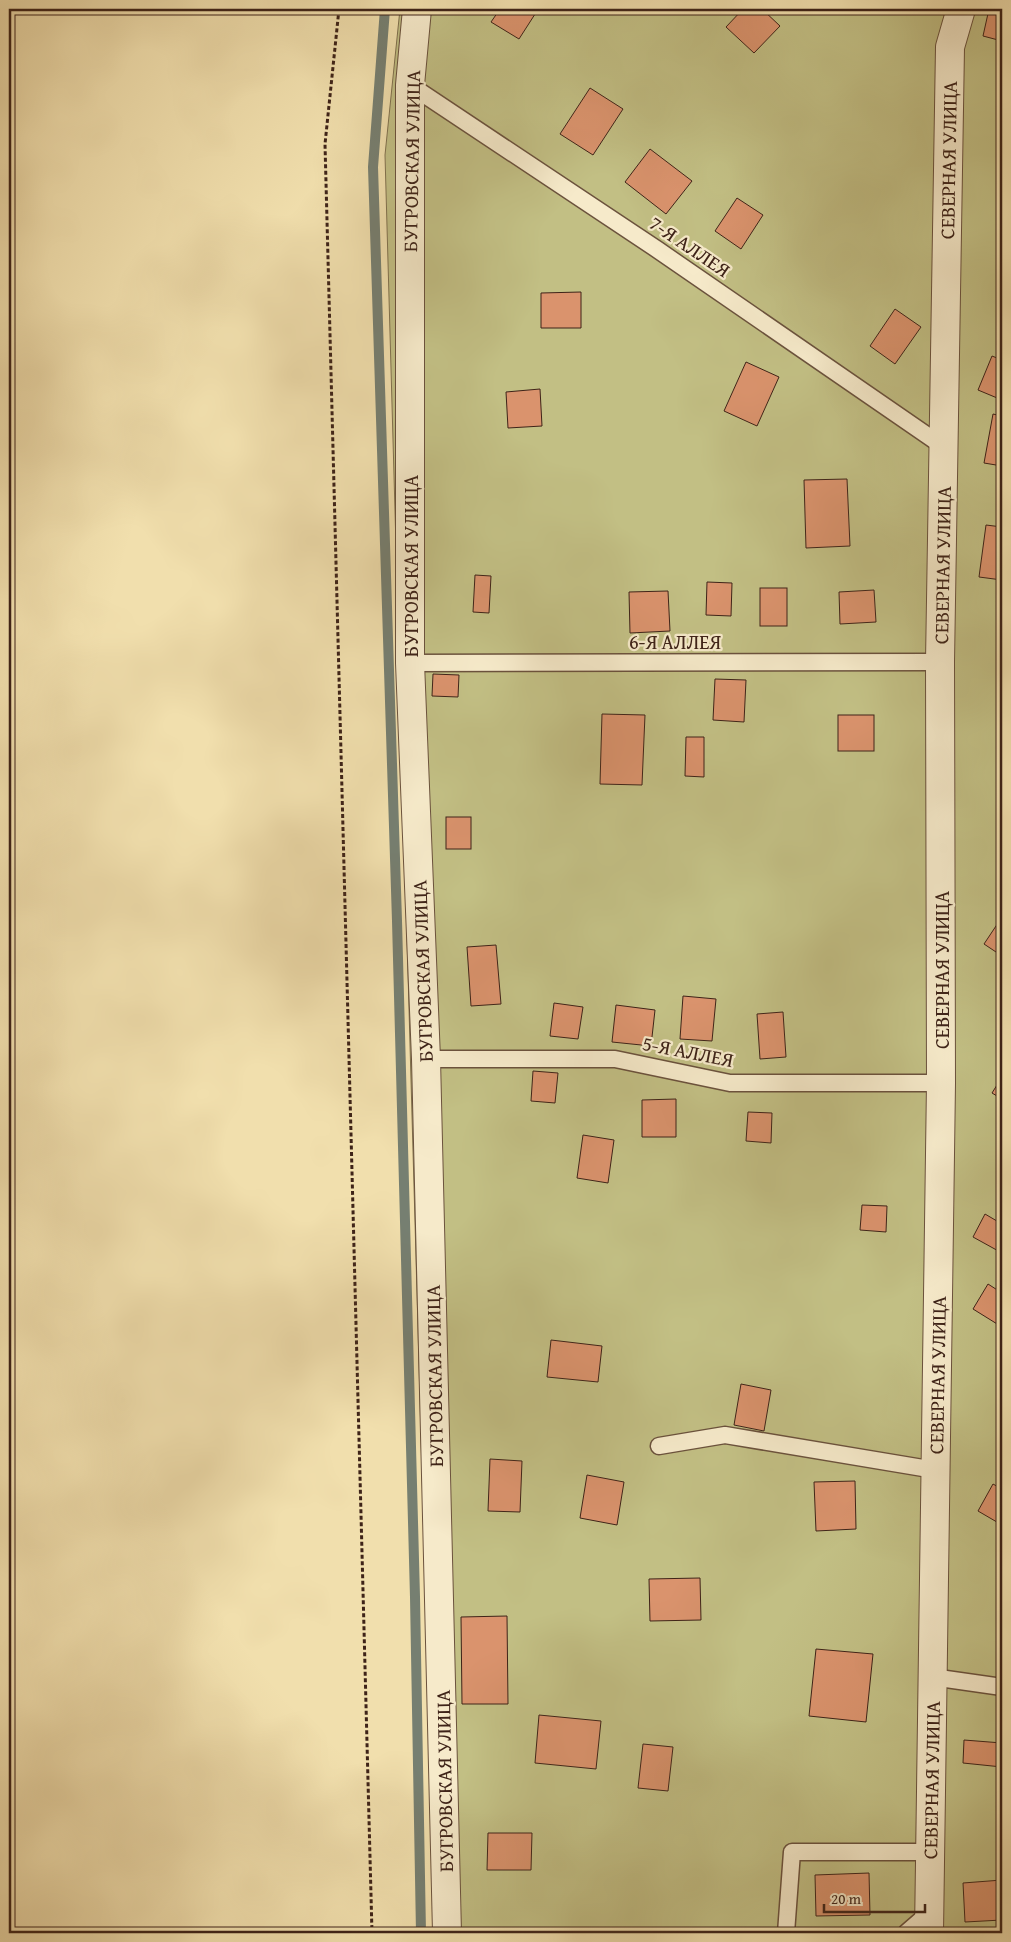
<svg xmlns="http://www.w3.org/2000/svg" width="1011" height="1942" viewBox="0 0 1011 1942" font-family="'Gentium Book Plus',serif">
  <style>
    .green { fill: #c2bf84; stroke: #80714e }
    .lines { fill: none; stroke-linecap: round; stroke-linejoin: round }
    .stream { stroke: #767f71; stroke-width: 10 }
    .building { fill: #da936d; stroke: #3e2318 }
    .lane-casing { stroke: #6b523d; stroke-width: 19 }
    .street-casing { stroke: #6b523d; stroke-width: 30 }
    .path { stroke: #3e2318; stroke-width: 3; stroke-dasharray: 4 2.5; stroke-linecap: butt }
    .lane { stroke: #f6eaca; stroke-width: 16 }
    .street { stroke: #f6eaca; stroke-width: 28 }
    .labels { text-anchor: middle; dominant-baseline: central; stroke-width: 4.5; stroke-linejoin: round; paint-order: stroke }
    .street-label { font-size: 20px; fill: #3e2318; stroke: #f6eaca }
  </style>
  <rect width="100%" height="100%" fill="#f1dfad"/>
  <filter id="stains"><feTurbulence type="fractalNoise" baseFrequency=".004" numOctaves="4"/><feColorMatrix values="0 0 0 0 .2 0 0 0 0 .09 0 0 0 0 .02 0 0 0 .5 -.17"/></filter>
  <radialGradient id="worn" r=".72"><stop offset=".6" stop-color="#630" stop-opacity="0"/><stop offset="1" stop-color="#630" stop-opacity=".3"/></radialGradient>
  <polygon class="green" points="400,9 1002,9 1002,1933 435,1933 385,155"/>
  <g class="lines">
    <polyline class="stream" points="385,9 373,167 397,921 415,1597 421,1933"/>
  </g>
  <g class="building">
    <polygon points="500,9 533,9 537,11 519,39 491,22"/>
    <polygon points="743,9 762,9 780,26 754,53 726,27"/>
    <polygon points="989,9 1002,9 1002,41 983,36"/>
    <polygon points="590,88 623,109 593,155 560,134"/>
    <polygon points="650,149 692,181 666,214 625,182"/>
    <polygon points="737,198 763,215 741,249 715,231"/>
    <polygon points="581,292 581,328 541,328 541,293"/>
    <polygon points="895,309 921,327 895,364 870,346"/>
    <polygon points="992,356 1002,360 1002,400 978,390"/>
    <polygon points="746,362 779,377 757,426 724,411"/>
    <polygon points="540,389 542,426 508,428 506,392"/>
    <polygon points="993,414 1002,416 1002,466 984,463"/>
    <polygon points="847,479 850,546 806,548 804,480"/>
    <polygon points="986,525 1002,527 1002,580 979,577"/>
    <polygon points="475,575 491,576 489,613 473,612"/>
    <polygon points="707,582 732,583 731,616 706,615"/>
    <rect x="760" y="588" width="27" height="38"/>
    <polygon points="874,590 876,622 840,624 839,592"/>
    <polygon points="668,591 670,631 630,633 629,592"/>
    <polygon points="433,674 459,675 458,697 432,696"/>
    <polygon points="715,679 746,680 744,722 713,720"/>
    <polygon points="602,714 645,715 642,785 600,784"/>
    <rect x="838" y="715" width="36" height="36"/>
    <polygon points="686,737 704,737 704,777 685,776"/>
    <rect x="446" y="817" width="25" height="32"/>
    <polygon points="1002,917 1002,956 984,944"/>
    <polygon points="496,945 501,1004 471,1006 467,947"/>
    <polygon points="683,996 716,999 712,1041 680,1039"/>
    <polygon points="554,1003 583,1007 578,1039 550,1036"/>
    <polygon points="616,1005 655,1010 651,1046 612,1042"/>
    <polygon points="783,1012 786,1057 760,1059 757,1014"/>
    <polygon points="533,1071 558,1073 555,1103 531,1101"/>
    <polygon points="1002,1077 1002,1099 992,1093"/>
    <polygon points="676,1099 676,1137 642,1137 642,1100"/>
    <polygon points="748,1112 772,1113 771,1143 746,1141"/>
    <polygon points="583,1135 614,1140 608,1183 577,1178"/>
    <polygon points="862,1205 887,1206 886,1232 860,1230"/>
    <polygon points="985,1214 1002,1224 1002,1253 973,1237"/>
    <polygon points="988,1284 1002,1293 1002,1327 973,1309"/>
    <polygon points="551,1340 602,1346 598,1382 547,1377"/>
    <polygon points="741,1384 771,1390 764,1431 734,1425"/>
    <polygon points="490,1459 522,1461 520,1512 488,1511"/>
    <polygon points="587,1475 624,1482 617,1525 580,1518"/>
    <polygon points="855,1481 856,1529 816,1531 814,1482"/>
    <polygon points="993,1484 1002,1489 1002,1525 978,1511"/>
    <polygon points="700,1578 701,1620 650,1621 649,1579"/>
    <polygon points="507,1616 508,1704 462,1704 461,1617"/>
    <polygon points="816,1649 873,1654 866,1722 809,1716"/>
    <polygon points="539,1715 601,1721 596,1769 535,1763"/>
    <polygon points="964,1740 1002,1743 1002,1767 963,1763"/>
    <polygon points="643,1744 673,1747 668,1791 638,1788"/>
    <polygon points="488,1833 532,1833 531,1870 487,1870"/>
    <polygon points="869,1873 870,1915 816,1916 815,1875"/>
    <polygon points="1002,1880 1002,1920 965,1922 963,1883"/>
    <polygon points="608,1928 651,1930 651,1933 608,1933"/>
  </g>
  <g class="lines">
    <g class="lane-casing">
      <g id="lane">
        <polyline points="410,85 658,250 944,447"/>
        <polyline points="410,663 940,662"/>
        <polyline points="426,1059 615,1059 730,1083 941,1083"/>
        <polyline points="659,1446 725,1435 935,1470"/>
        <polyline points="932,1677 1002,1687"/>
        <polyline points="786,1933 792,1852 929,1852"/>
        <polyline points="906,1933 929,1913"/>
      </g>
    </g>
    <g class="street-casing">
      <g id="street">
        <polyline points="417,9 410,85 410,663 426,1059 447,1933"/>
        <polyline points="929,1933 941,1083 940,662 950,47 961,9"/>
      </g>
    </g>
    <polyline class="path" points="339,9 325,144 372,1933"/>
    <use href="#lane" class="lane"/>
    <use href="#street" class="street"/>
  </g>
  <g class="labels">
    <g class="street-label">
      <text transform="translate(948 160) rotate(-89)">СЕВЕРНАЯ УЛИЦА</text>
      <text transform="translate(411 161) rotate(-89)">БУГРОВСКАЯ УЛИЦА</text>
      <text transform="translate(690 246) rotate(34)">7-Я АЛЛЕЯ</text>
      <text transform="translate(942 565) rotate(-89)">СЕВЕРНАЯ УЛИЦА</text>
      <text transform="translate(410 566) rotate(-90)">БУГРОВСКАЯ УЛИЦА</text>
      <text x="675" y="641">6-Я АЛЛЕЯ</text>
      <text transform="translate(941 970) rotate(-90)">СЕВЕРНАЯ УЛИЦА</text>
      <text transform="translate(422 971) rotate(-92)">БУГРОВСКАЯ УЛИЦА</text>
      <text transform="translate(688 1051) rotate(11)">5-Я АЛЛЕЯ</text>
      <text transform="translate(937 1375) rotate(-89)">СЕВЕРНАЯ УЛИЦА</text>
      <text transform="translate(434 1376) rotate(-91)">БУГРОВСКАЯ УЛИЦА</text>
      <text transform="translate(931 1780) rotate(-89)">СЕВЕРНАЯ УЛИЦА</text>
      <text transform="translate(444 1781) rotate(-91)">БУГРОВСКАЯ УЛИЦА</text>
    </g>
  </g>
  <rect width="1011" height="1942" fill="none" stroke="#f1dfad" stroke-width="30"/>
  <rect x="10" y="10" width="991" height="1922" fill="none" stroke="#3e2318" stroke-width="2.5"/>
  <rect x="15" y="15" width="981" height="1912" fill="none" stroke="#3e2318"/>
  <path d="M824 1904v8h101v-8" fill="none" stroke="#3e2318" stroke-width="2.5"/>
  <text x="831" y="1904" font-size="15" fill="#3e2318" stroke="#f6eaca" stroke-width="4" paint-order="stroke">20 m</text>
  <rect width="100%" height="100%" filter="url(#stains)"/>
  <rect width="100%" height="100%" fill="url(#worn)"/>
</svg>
